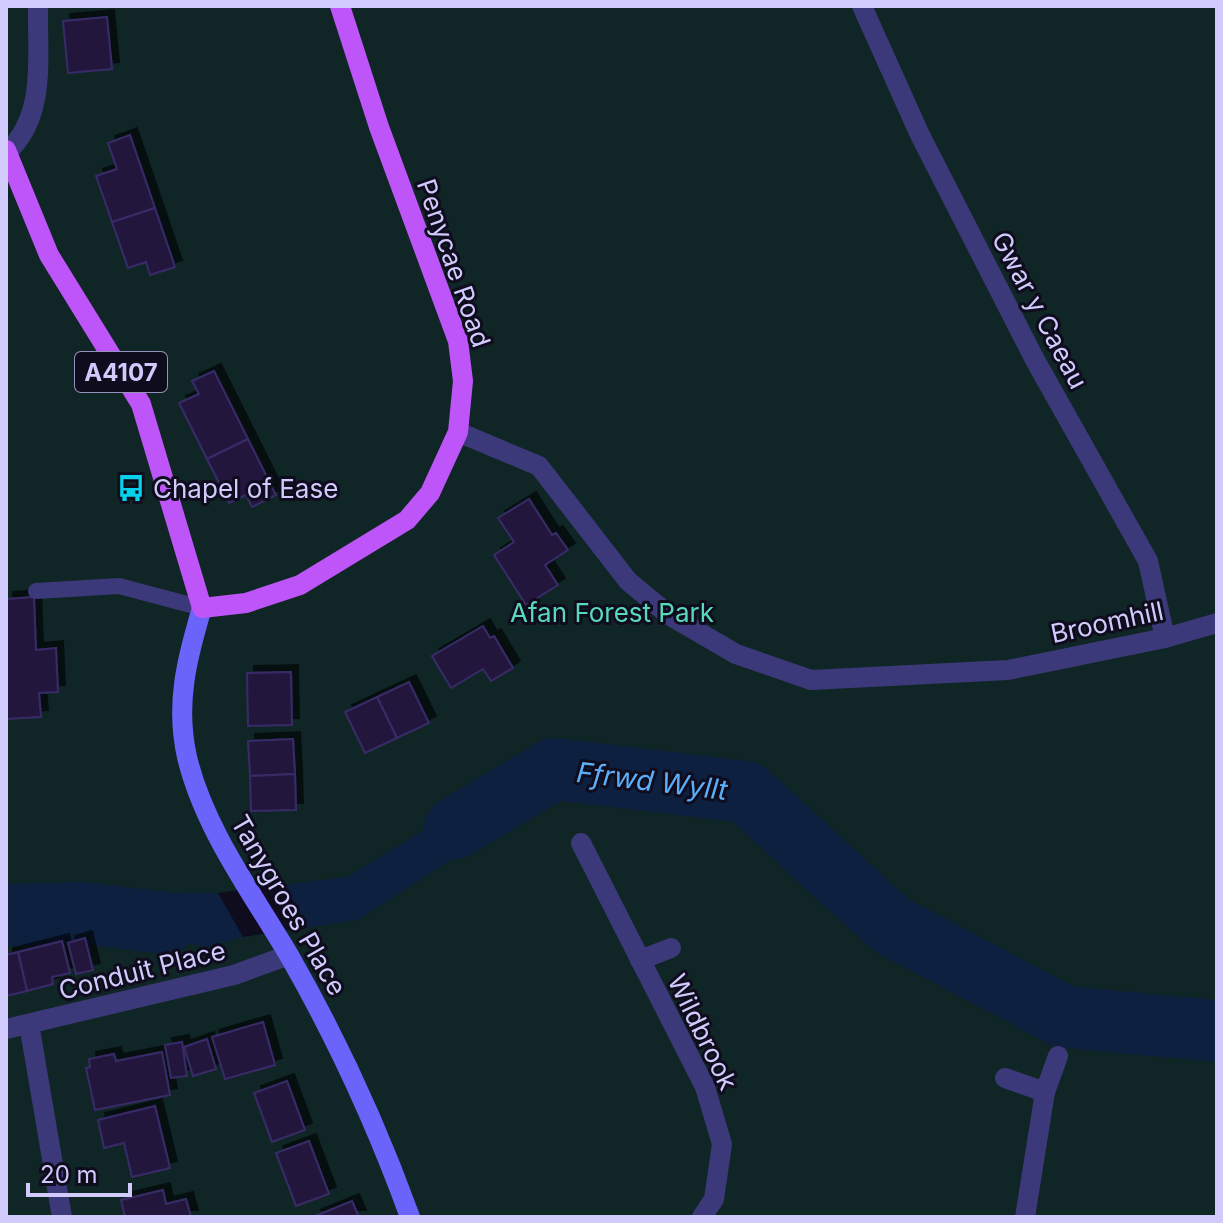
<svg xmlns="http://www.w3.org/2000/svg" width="1223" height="1223" viewBox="0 0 1223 1223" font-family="Inter,sans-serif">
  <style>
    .green { fill: #102626 }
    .water { fill: #0d2040 }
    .pier { fill: #0f0c1d }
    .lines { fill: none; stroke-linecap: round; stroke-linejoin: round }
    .river { stroke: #0d2040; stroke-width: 62 }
    .building { fill: #21193d; stroke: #392c68; stroke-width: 2; filter: url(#shadow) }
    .lane { stroke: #3c397a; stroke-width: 16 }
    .street { stroke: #3c397a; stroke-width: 20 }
    .secondary { stroke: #6a64fa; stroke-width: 20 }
    .primary { stroke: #be55f9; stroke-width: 20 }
    .labels { text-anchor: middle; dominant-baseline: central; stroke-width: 6; stroke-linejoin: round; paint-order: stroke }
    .shield { fill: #0f0c1d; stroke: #9691ba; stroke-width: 2 }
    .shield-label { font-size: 24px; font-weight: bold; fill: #d0cafd }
    .street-label { font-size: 26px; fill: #d0cafd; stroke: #0f0c1d }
    .poi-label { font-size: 26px; fill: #d0cafd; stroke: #0f0c1d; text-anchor: start }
    .park-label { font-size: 26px; fill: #59d9bb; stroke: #0f0c1d }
    .water-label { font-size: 28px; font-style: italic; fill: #5caef9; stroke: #0f0c1d }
  </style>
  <defs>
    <filter id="shadow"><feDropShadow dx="7" dy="-7" stdDeviation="0" flood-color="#0009"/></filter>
  </defs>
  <rect width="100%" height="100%" fill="#0f0c1d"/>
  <rect class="green" x="6" y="6" width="1211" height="1211"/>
  <polygon class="water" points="518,773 537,804 358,920 243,937 207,947 82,925 87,892 218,893 347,877"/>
  <polygon class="pier" points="284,884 307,927 243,937 218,893"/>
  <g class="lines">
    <g class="river">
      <polyline points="455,828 554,769 746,792 891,925 1065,1017 1217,1031"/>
      <polyline points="6,915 83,913 166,923"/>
    </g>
  </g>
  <g class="building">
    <polygon points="107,17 112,69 68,73 63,21"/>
    <polygon points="130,135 155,208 112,222 96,176 117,169 108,143"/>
    <polygon points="155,208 175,267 150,275 146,262 128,268 112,222"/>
    <polygon points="214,371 248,439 207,459 179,403 199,394 192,381"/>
    <polygon points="248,439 276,495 252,507 246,495 229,503 207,459"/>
    <polygon points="529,499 552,535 556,533 568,550 545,565 558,585 526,605 494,555 514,542 498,518"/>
    <polygon points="34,597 36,650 56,648 58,692 39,693 41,717 6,719 6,599"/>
    <polygon points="483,626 490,638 494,636 513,668 491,681 483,669 451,688 432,656"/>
    <polygon points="291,672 292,725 248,726 247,673"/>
    <polygon points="409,682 429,723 397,738 377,697"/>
    <polygon points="377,697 397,738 365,753 345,712"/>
    <polygon points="293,739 295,774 250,776 248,741"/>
    <polygon points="295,774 296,810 251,811 250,776"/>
    <polygon points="85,938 93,970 76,974 68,943"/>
    <polygon points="62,941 70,973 52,977 53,984 27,991 18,952"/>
    <polygon points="18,952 27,991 6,996 6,955"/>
    <polygon points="263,1022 275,1065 225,1079 212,1037"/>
    <polygon points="207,1039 216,1069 193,1076 184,1047"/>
    <polygon points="182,1042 187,1076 171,1078 165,1045"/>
    <polygon points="162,1052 170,1095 95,1110 86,1068 90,1067 89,1059 114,1054 116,1061"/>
    <polygon points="287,1081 305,1130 272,1142 254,1093"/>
    <polygon points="155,1106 170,1168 132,1177 124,1143 104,1148 98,1120"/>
    <polygon points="309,1141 329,1194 296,1206 276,1153"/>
    <polygon points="163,1190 166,1204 186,1199 191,1217 125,1217 121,1200"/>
    <polygon points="352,1201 359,1217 313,1217"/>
  </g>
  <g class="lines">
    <polyline class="lane" points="36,591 119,586 202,608"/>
    <g class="street">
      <polyline points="862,6 920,135 1035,360 1148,561 1165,638"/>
      <path d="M7,152C47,116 37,56 38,6"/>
      <polyline points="458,432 539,466 628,581 669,615 736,654 811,680 1008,670 1165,638 1217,623"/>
      <polyline points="581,843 705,1087 722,1144 714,1199 702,1217"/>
      <polyline points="640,960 671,948"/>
      <polyline points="29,1024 62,1217"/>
      <polyline points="6,1029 234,975 289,955"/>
      <polyline points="1005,1078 1045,1092"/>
      <polyline points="1025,1217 1045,1092 1058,1056"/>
    </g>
    <path class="secondary" d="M202,608C187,658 175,704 187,757C204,829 253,894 290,957C338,1041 377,1126 410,1217"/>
    <polyline class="primary" points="6,150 49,255 141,404 202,608 246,603 300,585 407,520 430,493 458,432 463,381 458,341 379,127 340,6"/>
  </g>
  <defs>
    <g id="bus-bare" transform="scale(2.16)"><path d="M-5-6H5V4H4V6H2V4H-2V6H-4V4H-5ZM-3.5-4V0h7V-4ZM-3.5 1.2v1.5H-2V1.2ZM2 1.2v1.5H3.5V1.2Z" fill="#08d1eb" stroke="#0f0c1d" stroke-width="2.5" paint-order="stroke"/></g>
  </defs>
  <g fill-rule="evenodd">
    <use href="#bus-bare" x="131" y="488"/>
  </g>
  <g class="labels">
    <rect class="shield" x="75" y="352" width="92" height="40" rx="6"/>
    <g class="shield-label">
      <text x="121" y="372">A4107</text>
    </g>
    <g class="street-label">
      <text transform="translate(454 263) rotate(71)">Penycae Road</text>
      <text transform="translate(1040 310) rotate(62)">Gwar y Caeau</text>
      <text transform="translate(1107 622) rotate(-12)">Broomhill</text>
      <text transform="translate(289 905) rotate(60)">Tanygroes Place</text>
      <text transform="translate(142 970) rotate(-14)">Conduit Place</text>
      <text transform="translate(703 1032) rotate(64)">Wildbrook</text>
    </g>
    <g class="poi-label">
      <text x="153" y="488">Chapel of Ease</text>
    </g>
    <g class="park-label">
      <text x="612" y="612">Afan Forest Park</text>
    </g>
    <g class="water-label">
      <text transform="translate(652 781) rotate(7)">Ffrwd Wyllt</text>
    </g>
  </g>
  <rect width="1223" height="1223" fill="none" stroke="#d0cafd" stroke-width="16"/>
  <path d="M28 1183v12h102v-12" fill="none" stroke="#d0cafd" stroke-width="4"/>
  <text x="40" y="1183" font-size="24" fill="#d0cafd" stroke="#0f0c1d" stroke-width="6" paint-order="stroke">20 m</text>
</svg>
